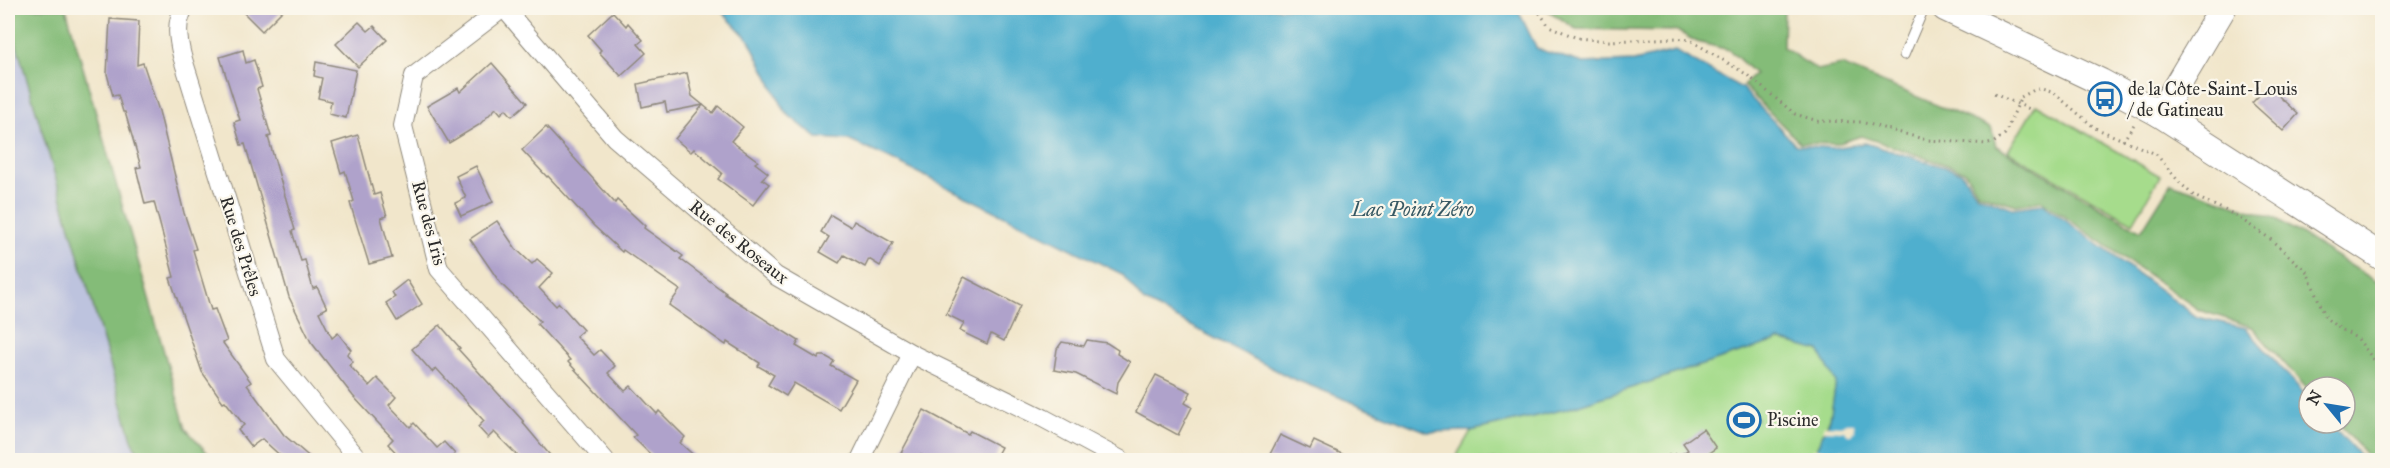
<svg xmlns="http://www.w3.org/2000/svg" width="2390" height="468" viewBox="0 0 2390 468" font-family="'IM FELL Great Primer',serif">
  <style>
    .industrial { fill: #bdc3de }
    .green { fill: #a6dc8c; stroke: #68845c; stroke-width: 1.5 }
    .forest { fill: #84bc78; stroke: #587452; stroke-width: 1.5 }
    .water { fill: #4fafce; stroke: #3d6d7c; stroke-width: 1.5 }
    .pier { fill: #f1e6cb }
    .building { fill: #afa2cb }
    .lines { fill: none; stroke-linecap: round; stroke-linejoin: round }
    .lane-casing { stroke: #8e887b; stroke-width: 11 }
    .street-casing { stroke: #8e887b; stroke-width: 20 }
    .secondary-casing { stroke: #8e887b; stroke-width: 28 }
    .path { stroke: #8e887b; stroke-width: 3; stroke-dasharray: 1.5 4.5; stroke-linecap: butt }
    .lane { stroke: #fff; stroke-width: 9 }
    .street { stroke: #fff; stroke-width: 18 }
    .secondary { stroke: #fff; stroke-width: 26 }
    .labels { text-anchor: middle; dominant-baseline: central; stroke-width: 4.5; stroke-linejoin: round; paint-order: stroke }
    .poi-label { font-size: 18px; fill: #2b2b2b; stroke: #fbf7ec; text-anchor: start }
    .street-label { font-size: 18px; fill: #2b2b2b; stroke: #fbf7ec }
    .water-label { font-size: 20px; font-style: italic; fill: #385964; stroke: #fbf7ec }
  </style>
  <rect width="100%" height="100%" fill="#fbf7ec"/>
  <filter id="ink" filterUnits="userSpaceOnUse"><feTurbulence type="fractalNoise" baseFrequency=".0167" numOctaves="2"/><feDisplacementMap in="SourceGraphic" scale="12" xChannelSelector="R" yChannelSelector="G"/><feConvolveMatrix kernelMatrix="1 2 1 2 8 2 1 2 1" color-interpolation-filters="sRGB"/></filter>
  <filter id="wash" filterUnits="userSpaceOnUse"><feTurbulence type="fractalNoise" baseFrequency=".008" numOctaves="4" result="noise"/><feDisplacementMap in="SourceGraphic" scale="24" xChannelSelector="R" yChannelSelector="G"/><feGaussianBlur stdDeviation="1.35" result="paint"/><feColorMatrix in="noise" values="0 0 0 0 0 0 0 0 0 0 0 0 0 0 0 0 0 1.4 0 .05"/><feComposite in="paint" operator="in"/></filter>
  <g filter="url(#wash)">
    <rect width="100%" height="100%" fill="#f1e6cb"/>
    <polygon class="industrial" points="8,15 134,446 147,460 8,460"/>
    <g class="green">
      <polygon points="2036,104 2160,176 2133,223 2008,151"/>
      <polygon points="1779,340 1819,351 1836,382 1831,416 1811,460 1454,460 1471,431 1566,409"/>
    </g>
    <g class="forest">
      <polygon points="8,8 66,8 186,429 214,460 147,460 134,446 8,15"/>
      <polygon points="1544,8 1784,8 1783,47 1817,70 1842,65 1991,128 1996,146 2141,231 2171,183 2275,218 2382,285 2382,460 2371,460 2338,423 2345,423 2345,387 2309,387 2309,391 2252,327 2199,310 2042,201 2016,205 1978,193 1964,171 1861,136 1837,144 1800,143 1743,85 1755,74 1729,50 1697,42 1677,31 1576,29"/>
    </g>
    <g class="water">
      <polygon points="718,8 1517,8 1537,49 1583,63 1634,61 1675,51 1742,88 1796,145 1832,148 1865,143 1961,172 1977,195 2013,208 2043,204 2197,317 2246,328 2309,399 2309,423 2330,423 2364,460 1811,460 1830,419 1836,382 1819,351 1779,340 1566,409 1471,431 1428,432 1291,378 1143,301 1122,274 886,157 848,140 817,138 786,113 749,40"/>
      <polygon points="1750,408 1757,419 1738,431 1731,421"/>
    </g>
    <g class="pier">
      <polygon points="1847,423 1854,423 1855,431 1852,435 1848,435 1844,431 1822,430 1824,425 1842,426"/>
      <polygon points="1814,448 1834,453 1839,449 1844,450 1848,457 1846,460 1836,460 1834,458 1812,453"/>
    </g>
    <g id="blocks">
      <g class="building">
        <polygon points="239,8 285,8 262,31"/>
        <polygon points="613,12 626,26 628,23 643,40 638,44 646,53 621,76 599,52 601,50 588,35"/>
        <polygon points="110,19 139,21 137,65 143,63 159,111 184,213 196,249 193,250 211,310 215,309 227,341 223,343 251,382 247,385 284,435 313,460 285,460 262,439 251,447 238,430 244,425 225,401 223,402 202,372 170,278 174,277 154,202 145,204 136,168 141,167 125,112 123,112 118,95 113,96 107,74"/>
        <polygon points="359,22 368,31 374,26 387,40 358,67 336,44"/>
        <polygon points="243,50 246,63 254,60 262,87 257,89 271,136 268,137 295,230 292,231 301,261 305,260 313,289 317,287 327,308 319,312 332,338 338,333 351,350 347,354 353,362 349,365 369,386 377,378 396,397 389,405 410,427 414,423 437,448 444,442 455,454 449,460 403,460 388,444 393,439 353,396 311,342 289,297 245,144 241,145 234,122 240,120 220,57"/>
        <polygon points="316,62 356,70 346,118 329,114 331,101 318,98 322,78 314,76"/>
        <polygon points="492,63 527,103 512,116 506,109 501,114 496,108 479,125 449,143 427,106 458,88 460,92"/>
        <polygon points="687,73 692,96 703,105 667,112 665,102 642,107 638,84"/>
        <polygon points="2268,86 2298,114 2283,131 2252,103"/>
        <polygon points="703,105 713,113 718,106 743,127 731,141 758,161 755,163 768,173 762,179 769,184 753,205 718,179 722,173 694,149 691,152 675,139"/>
        <polygon points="546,127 615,203 617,200 645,226 644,228 683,256 680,259 726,293 725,294 799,341 796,346 818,359 820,356 825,356 834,361 831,366 856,380 839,409 794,383 786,396 768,385 774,375 758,366 760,363 727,342 726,345 669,305 680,290 623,250 622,252 594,226 548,176 547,177 522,150"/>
        <polygon points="358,135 374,195 380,193 387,216 381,218 392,258 369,264 350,203 354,201 345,171 341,173 332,143"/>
        <polygon points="476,166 493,202 461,216 455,203 466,198 456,176"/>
        <polygon points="831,215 851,227 854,221 893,243 880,266 869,259 865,267 844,255 839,263 820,252 829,237 821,232"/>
        <polygon points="497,221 516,249 532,264 537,259 553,273 539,288 556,306 559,303 583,330 576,336 594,355 600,350 615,366 608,373 625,391 631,386 657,414 659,411 685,437 680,443 699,460 656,460 633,437 636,435 568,362 570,360 537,324 540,321 501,284 470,239"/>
        <polygon points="964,277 1020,306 1004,341 991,334 987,344 960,331 964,323 946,314"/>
        <polygon points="407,280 422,304 397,321 386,303 395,297 392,292"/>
        <polygon points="440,325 460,348 458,349 524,422 523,423 554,460 522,460 494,432 488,438 478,427 484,421 436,368 432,372 412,349"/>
        <polygon points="1087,340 1107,343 1118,350 1117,354 1130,362 1118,382 1116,394 1076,374 1054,370 1057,349 1062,342 1084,346"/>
        <polygon points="1156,375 1191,392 1185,403 1192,407 1178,435 1136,412"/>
        <polygon points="924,410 968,434 970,431 1001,447 994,460 932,460 921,455 919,460 906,460 899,457"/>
        <polygon points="1703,429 1716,448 1698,460 1672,460 1688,450 1683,443"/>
        <polygon points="1280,435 1310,449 1314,441 1355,460 1267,460"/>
      </g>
    </g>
  </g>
  <g filter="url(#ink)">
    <use href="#blocks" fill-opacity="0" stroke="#8e887b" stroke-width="1.5"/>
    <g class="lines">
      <g class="lane-casing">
        <polyline id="lane" points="1904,55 1924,8"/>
      </g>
      <g class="street-casing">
        <g id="street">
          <path d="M184,8C175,24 178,39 182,56L276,359L359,460"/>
          <polyline points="503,8 414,76 403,126 439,269 605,460"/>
          <polyline points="504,8 615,138 776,276 912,354 1043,418 1121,460"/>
          <polyline points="860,460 912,354"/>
        </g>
      </g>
      <g class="secondary-casing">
        <g id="secondary">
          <polyline points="1945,8 2101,82 2160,114 2382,257"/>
          <polyline points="2160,114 2223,8"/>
        </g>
      </g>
      <g class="path">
        <polyline points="1536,8 1549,26 1577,38 1609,41 1677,38 1690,40 1746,74 1795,114 1818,121 1861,122 1927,140 1988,144 1993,143 2005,134 2021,97 2036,89 2042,89 2054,93 2095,128 2156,154 2180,183 2194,196 2233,214 2269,238 2307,272 2326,318 2336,326 2358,339 2382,371"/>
        <polyline points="1994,94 2032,110"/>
        <polyline points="2123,141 2135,123"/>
        <path d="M1664,460C1670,453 1679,452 1685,460"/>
      </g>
      <use href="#lane" class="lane"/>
      <use href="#street" class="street"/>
      <use href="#secondary" class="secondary"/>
    </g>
  </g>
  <defs>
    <g id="bus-ring" transform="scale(1.725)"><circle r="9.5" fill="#fbf7ec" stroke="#1f6fb2" stroke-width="1.5"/><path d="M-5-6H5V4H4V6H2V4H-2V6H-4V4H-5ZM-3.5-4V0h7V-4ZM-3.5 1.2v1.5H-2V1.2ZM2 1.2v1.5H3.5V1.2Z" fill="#1f6fb2"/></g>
    <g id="stadium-ring" transform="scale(1.725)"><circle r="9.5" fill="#fbf7ec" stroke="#1f6fb2" stroke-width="1.5"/><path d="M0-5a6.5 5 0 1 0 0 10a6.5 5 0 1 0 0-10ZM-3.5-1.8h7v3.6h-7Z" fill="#1f6fb2"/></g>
  </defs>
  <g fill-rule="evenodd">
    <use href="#bus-ring" x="2105" y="99"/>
    <use href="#stadium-ring" x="1744" y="420"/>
  </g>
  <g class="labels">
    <g class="poi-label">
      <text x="2128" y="89">de la Côte-Saint-Louis<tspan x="2128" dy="21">/ de Gatineau</tspan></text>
      <text x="1767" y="420">Piscine</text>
    </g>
    <g class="street-label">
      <text transform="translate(429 223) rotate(75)">Rue des Iris</text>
      <text transform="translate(739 242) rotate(39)">Rue des Roseaux</text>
      <text transform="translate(241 246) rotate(73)">Rue des Prêles</text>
    </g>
    <g class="water-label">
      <text x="1413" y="209">Lac Point Zéro</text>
    </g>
  </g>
  <rect width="2390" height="468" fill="none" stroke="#fbf7ec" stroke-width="30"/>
  <g transform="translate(2327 405) rotate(300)"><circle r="28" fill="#fbf7ec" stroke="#a8a59f" stroke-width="1.5"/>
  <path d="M0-4.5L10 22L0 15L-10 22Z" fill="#1f6fb2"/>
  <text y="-9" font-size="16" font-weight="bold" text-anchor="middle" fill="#2b2b2b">N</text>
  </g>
</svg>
